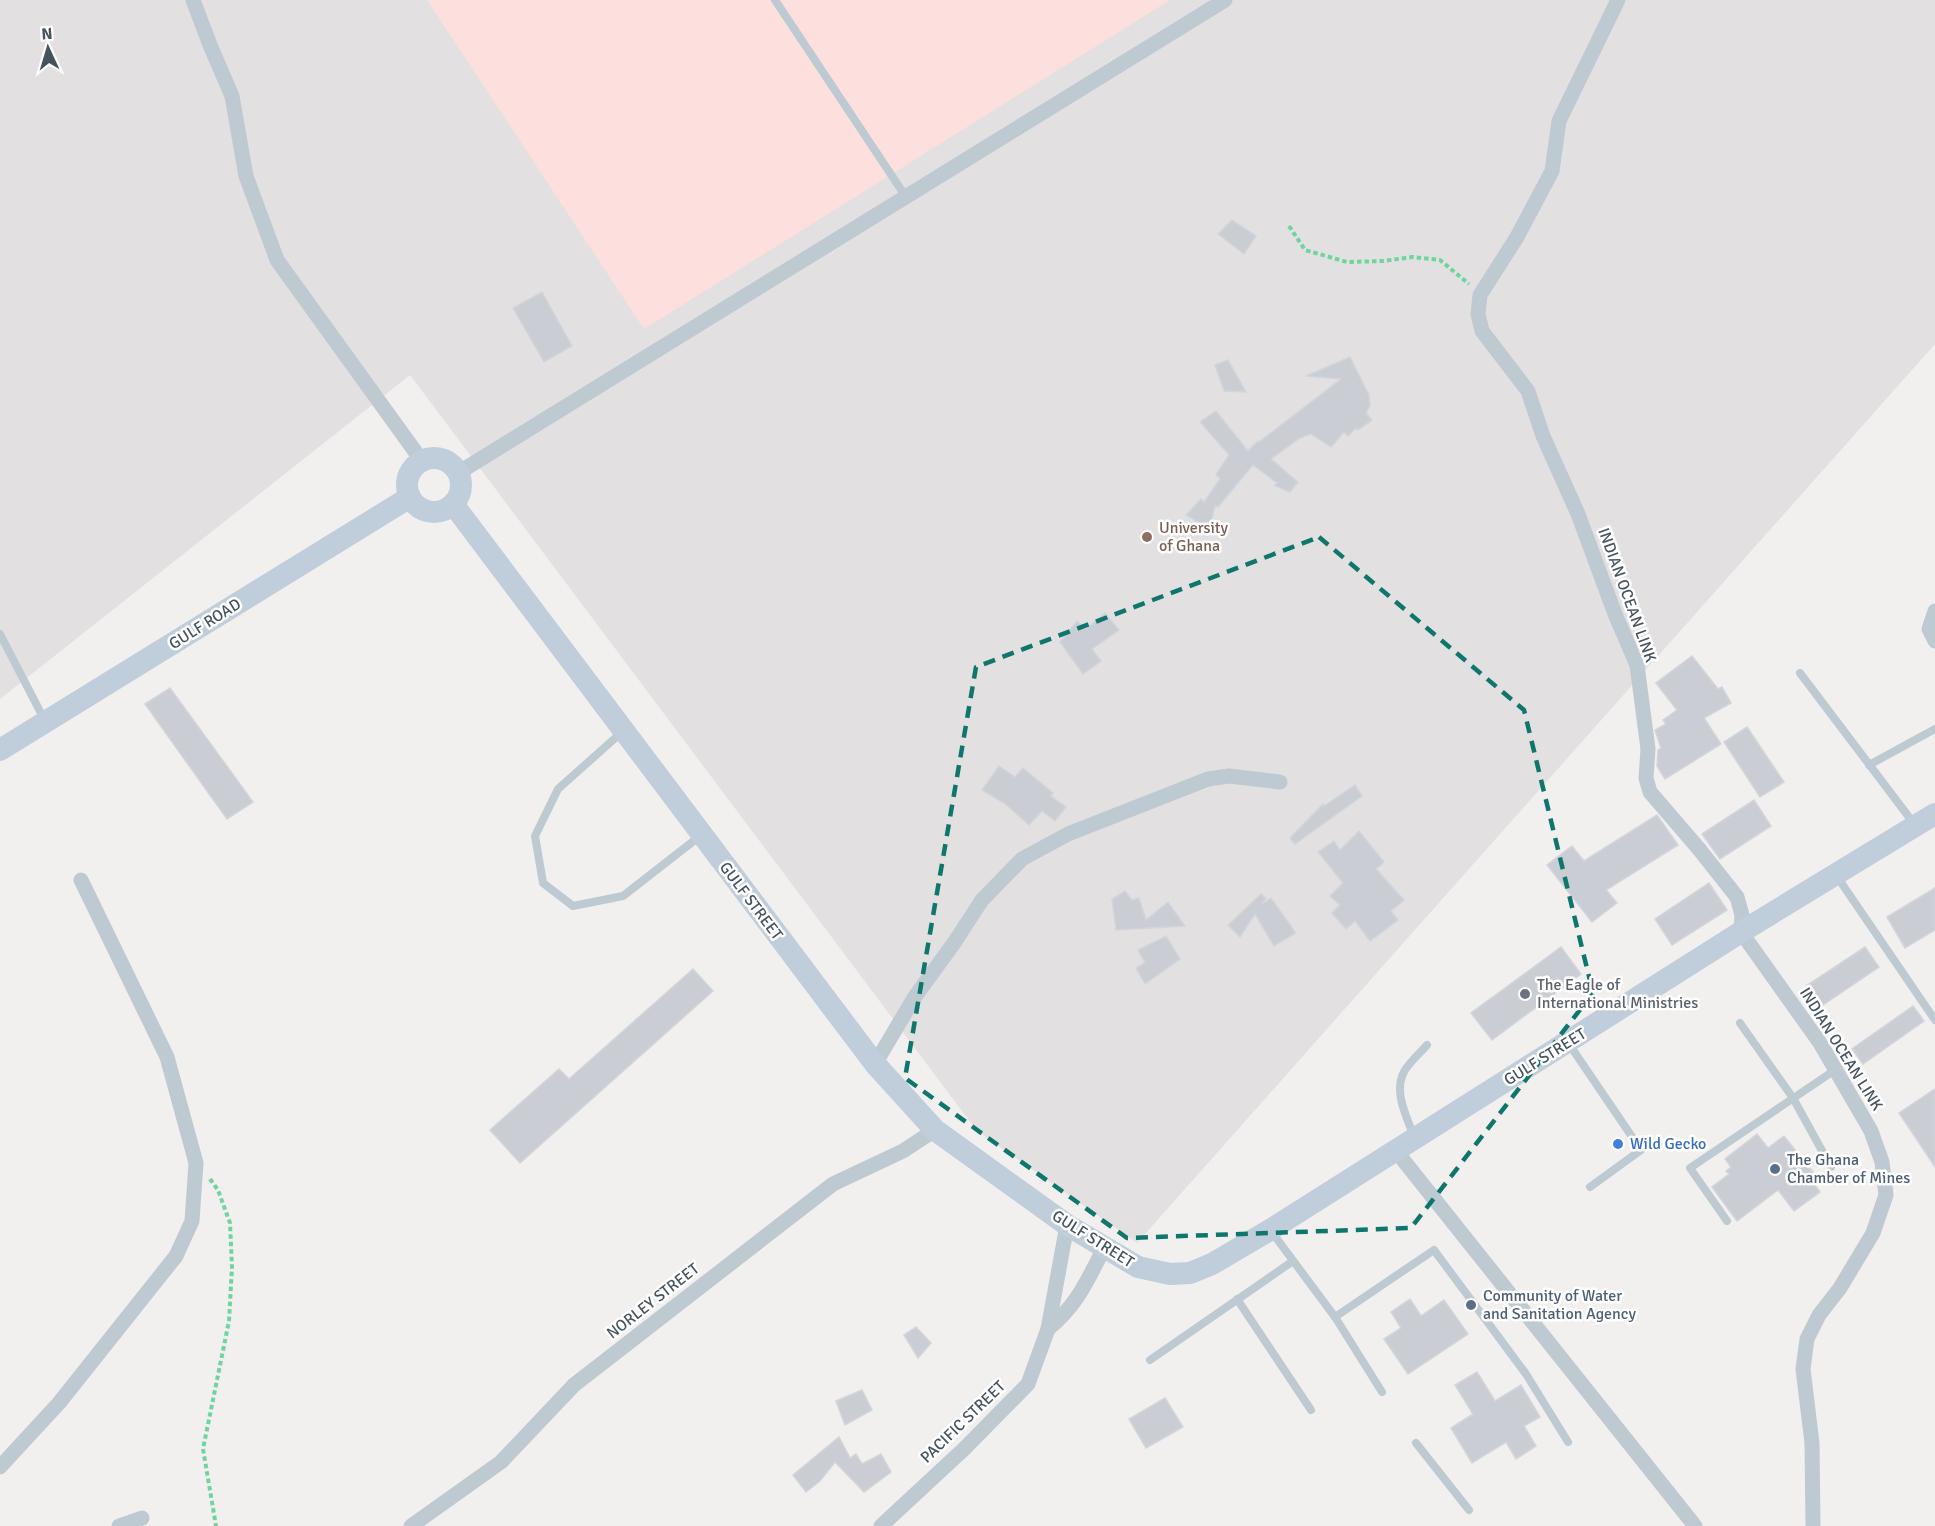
<svg xmlns="http://www.w3.org/2000/svg" width="1935" height="1526" viewBox="0 0 1935 1526" font-family="Signika,sans-serif">
  <style>
    .education { fill: #e3e0e1 }
    .medical { fill: #fddfdd }
    .building { fill: #caced4; stroke: #d2d5db; stroke-width: 1.5 }
    .lines { fill: none; stroke-linecap: round; stroke-linejoin: round }
    .path { stroke: #6ed59e; stroke-width: 4; stroke-dasharray: 4.5 3; stroke-linecap: butt }
    .lane { stroke: #becad2; stroke-width: 8 }
    .street { stroke: #becad2; stroke-width: 15 }
    .secondary { stroke: #c0cdda; stroke-width: 22 }
    .marked { fill: none; stroke: #0f766e; stroke-width: 4.5; stroke-dasharray: 12 8; stroke-linejoin: round }
    .education-dot { fill: #8d6e63; stroke: #fff; stroke-width: 2 }
    .worship-dot { fill: #6b7280; stroke: #fff; stroke-width: 2 }
    .shop-dot { fill: #3f7fe0; stroke: #fff; stroke-width: 2 }
    .service-dot { fill: #5c6f8a; stroke: #fff; stroke-width: 2 }
    .labels { text-anchor: middle; dominant-baseline: central; stroke-width: 5; stroke-linejoin: round; paint-order: stroke }
    .education-label { font-size: 16px; fill: #785e54; stroke: #fff; text-anchor: start }
    .street-label { font-size: 16px; fill: #45535f; stroke: #fff }
    .worship-label { font-size: 16px; fill: #5b616d; stroke: #fff; text-anchor: start }
    .shop-label { font-size: 16px; fill: #366cbe; stroke: #fff; text-anchor: start }
    .service-label { font-size: 16px; fill: #4e5e75; stroke: #fff; text-anchor: start }
  </style>
  <rect width="100%" height="100%" fill="#f2efef"/>
  <polygon class="education" points="0,0 1935,0 1935,344 1137,1243 977,1131 410,375 0,699"/>
  <polygon class="medical" points="427,0 1170,0 644,329"/>
  <g class="building">
    <polygon points="1232,220 1256,236 1244,254 1218,234"/>
    <polygon points="542,292 572,346 544,362 513,308"/>
    <polygon points="1350,357 1369,395 1370,406 1366,413 1372,420 1358,430 1356,428 1348,436 1344,432 1331,447 1311,434 1300,438 1271,459 1298,482 1290,492 1275,486 1277,483 1253,465 1218,507 1215,506 1210,529 1186,515 1201,499 1204,502 1220,479 1216,474 1229,455 1200,422 1216,411 1248,451 1258,441 1259,442 1341,379 1306,376"/>
    <polygon points="1228,360 1246,392 1224,391 1215,365"/>
    <polygon points="1105,613 1119,630 1092,649 1101,661 1083,674 1060,642 1077,621 1086,629"/>
    <polygon points="1692,656 1718,689 1722,687 1731,703 1704,718 1721,744 1665,779 1657,766 1658,750 1661,748 1655,730 1666,724 1663,720 1677,710 1656,683"/>
    <polygon points="170,688 253,802 227,819 145,704"/>
    <polygon points="1747,727 1784,782 1760,797 1724,742"/>
    <polygon points="999,766 1015,777 1023,768 1053,793 1051,796 1066,807 1055,821 1042,811 1029,825 1004,803 982,790"/>
    <polygon points="1355,785 1362,796 1295,844 1290,838 1323,804 1324,806"/>
    <polygon points="1754,800 1771,826 1720,859 1702,834"/>
    <polygon points="1657,815 1678,845 1606,890 1617,903 1592,922 1547,865 1572,846 1584,861"/>
    <polygon points="1359,831 1384,862 1376,869 1404,900 1391,911 1398,920 1370,941 1355,921 1346,929 1332,913 1340,905 1330,896 1343,883 1318,852 1334,841 1340,850"/>
    <polygon points="1709,883 1727,910 1672,945 1655,919"/>
    <polygon points="1935,888 1935,930 1905,948 1887,917"/>
    <polygon points="1125,891 1132,900 1139,898 1146,920 1168,902 1185,926 1116,930 1112,899"/>
    <polygon points="1261,894 1266,898 1262,904 1271,898 1296,933 1274,946 1255,914 1240,937 1228,925"/>
    <polygon points="1166,936 1180,959 1145,984 1136,968 1145,963 1138,950"/>
    <polygon points="1561,947 1581,974 1492,1040 1471,1013"/>
    <polygon points="1865,947 1879,967 1820,1007 1806,986"/>
    <polygon points="693,969 713,991 520,1163 490,1130 559,1069 569,1079"/>
    <polygon points="1913,1006 1924,1021 1863,1064 1852,1049"/>
    <polygon points="1935,1089 1935,1167 1899,1113"/>
    <polygon points="1757,1134 1768,1148 1784,1136 1820,1181 1815,1185 1820,1192 1794,1211 1778,1190 1737,1221 1712,1187 1729,1174 1726,1171 1731,1167 1725,1159"/>
    <polygon points="1410,1299 1421,1316 1444,1300 1468,1334 1408,1374 1384,1339 1401,1328 1391,1312"/>
    <polygon points="916,1327 931,1343 918,1358 904,1335"/>
    <polygon points="1477,1372 1495,1401 1521,1385 1540,1417 1524,1426 1536,1446 1516,1459 1506,1442 1472,1463 1451,1428 1473,1414 1455,1385"/>
    <polygon points="862,1390 872,1410 845,1425 836,1401"/>
    <polygon points="1165,1398 1183,1427 1146,1448 1129,1419"/>
    <polygon points="839,1437 850,1458 856,1454 862,1464 881,1454 891,1472 864,1492 835,1462 820,1481 806,1492 793,1475"/>
  </g>
  <g class="lines">
    <g class="path">
      <polyline points="1289,226 1305,250 1347,262 1383,261 1413,257 1440,260 1469,284"/>
      <polyline points="210,1179 218,1190 230,1223 232,1267 229,1321 203,1449 216,1526"/>
    </g>
    <g class="lane">
      <polyline points="775,0 906,197"/>
      <polyline points="0,634 45,721"/>
      <polyline points="1800,673 1915,825"/>
      <polyline points="622,732 558,789 535,836 543,883 573,906 623,896 700,836"/>
      <polyline points="1869,765 1935,729"/>
      <polyline points="1838,878 1935,1020"/>
      <polyline points="1740,1023 1793,1098 1831,1167"/>
      <polyline points="1569,1044 1641,1150 1590,1187"/>
      <path d="M1414,1137C1407,1117 1392,1090 1405,1070C1411,1061 1420,1053 1427,1045"/>
      <polyline points="1727,1221 1690,1168 1835,1070"/>
      <polyline points="1271,1231 1335,1317 1434,1250 1526,1374 1568,1442"/>
      <polyline points="1237,1299 1311,1410"/>
      <polyline points="1335,1317 1382,1392"/>
      <polyline points="1150,1360 1293,1261"/>
      <polyline points="1416,1443 1469,1510"/>
    </g>
    <g class="street">
      <polyline points="193,0 210,45 232,96 246,176 277,260 422,461"/>
      <polyline points="1618,0 1559,121 1552,171 1517,237 1480,295 1478,314 1482,331 1528,391 1543,436 1578,514 1615,614 1637,665 1648,749 1646,778 1650,792 1699,849 1737,897 1742,915 1741,932 1820,1043 1871,1131 1882,1162 1886,1195 1873,1233 1840,1288 1819,1315 1807,1339 1803,1369 1812,1443 1813,1526"/>
      <polyline points="458,473 1225,0"/>
      <polyline points="1935,611 1929,629 1935,641"/>
      <polyline points="875,1064 914,998 954,943 982,900 1022,859 1068,834 1208,779 1229,776 1280,782"/>
      <polyline points="1396,1151 1695,1526"/>
      <path d="M1048,1329C1078,1304 1087,1281 1104,1248"/>
      <polyline points="0,1467 59,1403 176,1256 192,1221 196,1163 167,1057 81,880"/>
      <polyline points="119,1526 142,1518"/>
      <polyline points="411,1526 501,1462 574,1385 833,1184 903,1151 935,1130"/>
      <polyline points="881,1526 964,1449 1028,1384 1048,1329 1067,1225"/>
    </g>
    <g class="secondary">
      <circle cx="434" cy="485" r="27"/>
      <polyline points="453,504 875,1064 935,1130 1067,1225 1138,1267 1170,1274 1190,1273 1212,1264 1270,1230 1741,932 1935,814"/>
      <polyline points="0,750 410,497"/>
    </g>
  </g>
  <path class="marked" d="M1319,537L1524,710L1593,993L1411,1228L1127,1238L905,1078L976,667Z"/>
  <circle class="education-dot" cx="1147" cy="537" r="6"/>
  <circle class="worship-dot" cx="1525" cy="994" r="6"/>
  <circle class="shop-dot" cx="1618" cy="1144" r="6"/>
  <g class="service-dot">
    <circle cx="1775" cy="1169" r="6"/>
    <circle cx="1471" cy="1305" r="6"/>
  </g>
  <g class="labels">
    <g class="education-label">
      <text x="1159" y="528">University<tspan x="1159" dy="18">of Ghana</tspan></text>
    </g>
    <g class="street-label">
      <text transform="translate(1627 595) rotate(70)">INDIAN OCEAN LINK</text>
      <text transform="translate(205 624) rotate(-32)">GULF ROAD</text>
      <text transform="translate(751 901) rotate(53)">GULF STREET</text>
      <text transform="translate(1841 1049) rotate(58)">INDIAN OCEAN LINK</text>
      <text transform="translate(1545 1057) rotate(-32)">GULF STREET</text>
      <text transform="translate(1093 1239) rotate(32)">GULF STREET</text>
      <text transform="translate(653 1301) rotate(-38)">NORLEY STREET</text>
      <text transform="translate(963 1422) rotate(-44)">PACIFIC STREET</text>
    </g>
    <g class="worship-label">
      <text x="1537" y="985">The Eagle of<tspan x="1537" dy="18">International Ministries</tspan></text>
    </g>
    <g class="shop-label">
      <text x="1630" y="1144">Wild Gecko</text>
    </g>
    <g class="service-label">
      <text x="1787" y="1160">The Ghana<tspan x="1787" dy="18">Chamber of Mines</tspan></text>
      <text x="1483" y="1296">Community of Water<tspan x="1483" dy="18">and Sanitation Agency</tspan></text>
    </g>
  </g>
  <g transform="translate(48 48) rotate(356)" stroke="#ffffff" stroke-width="4.5" paint-order="stroke">
  <path d="M0-4.5L10 22L0 15L-10 22Z" fill="#45535f"/>
  <text y="-9" font-size="16" font-weight="bold" text-anchor="middle" fill="#45535f">N</text>
  </g>
</svg>
